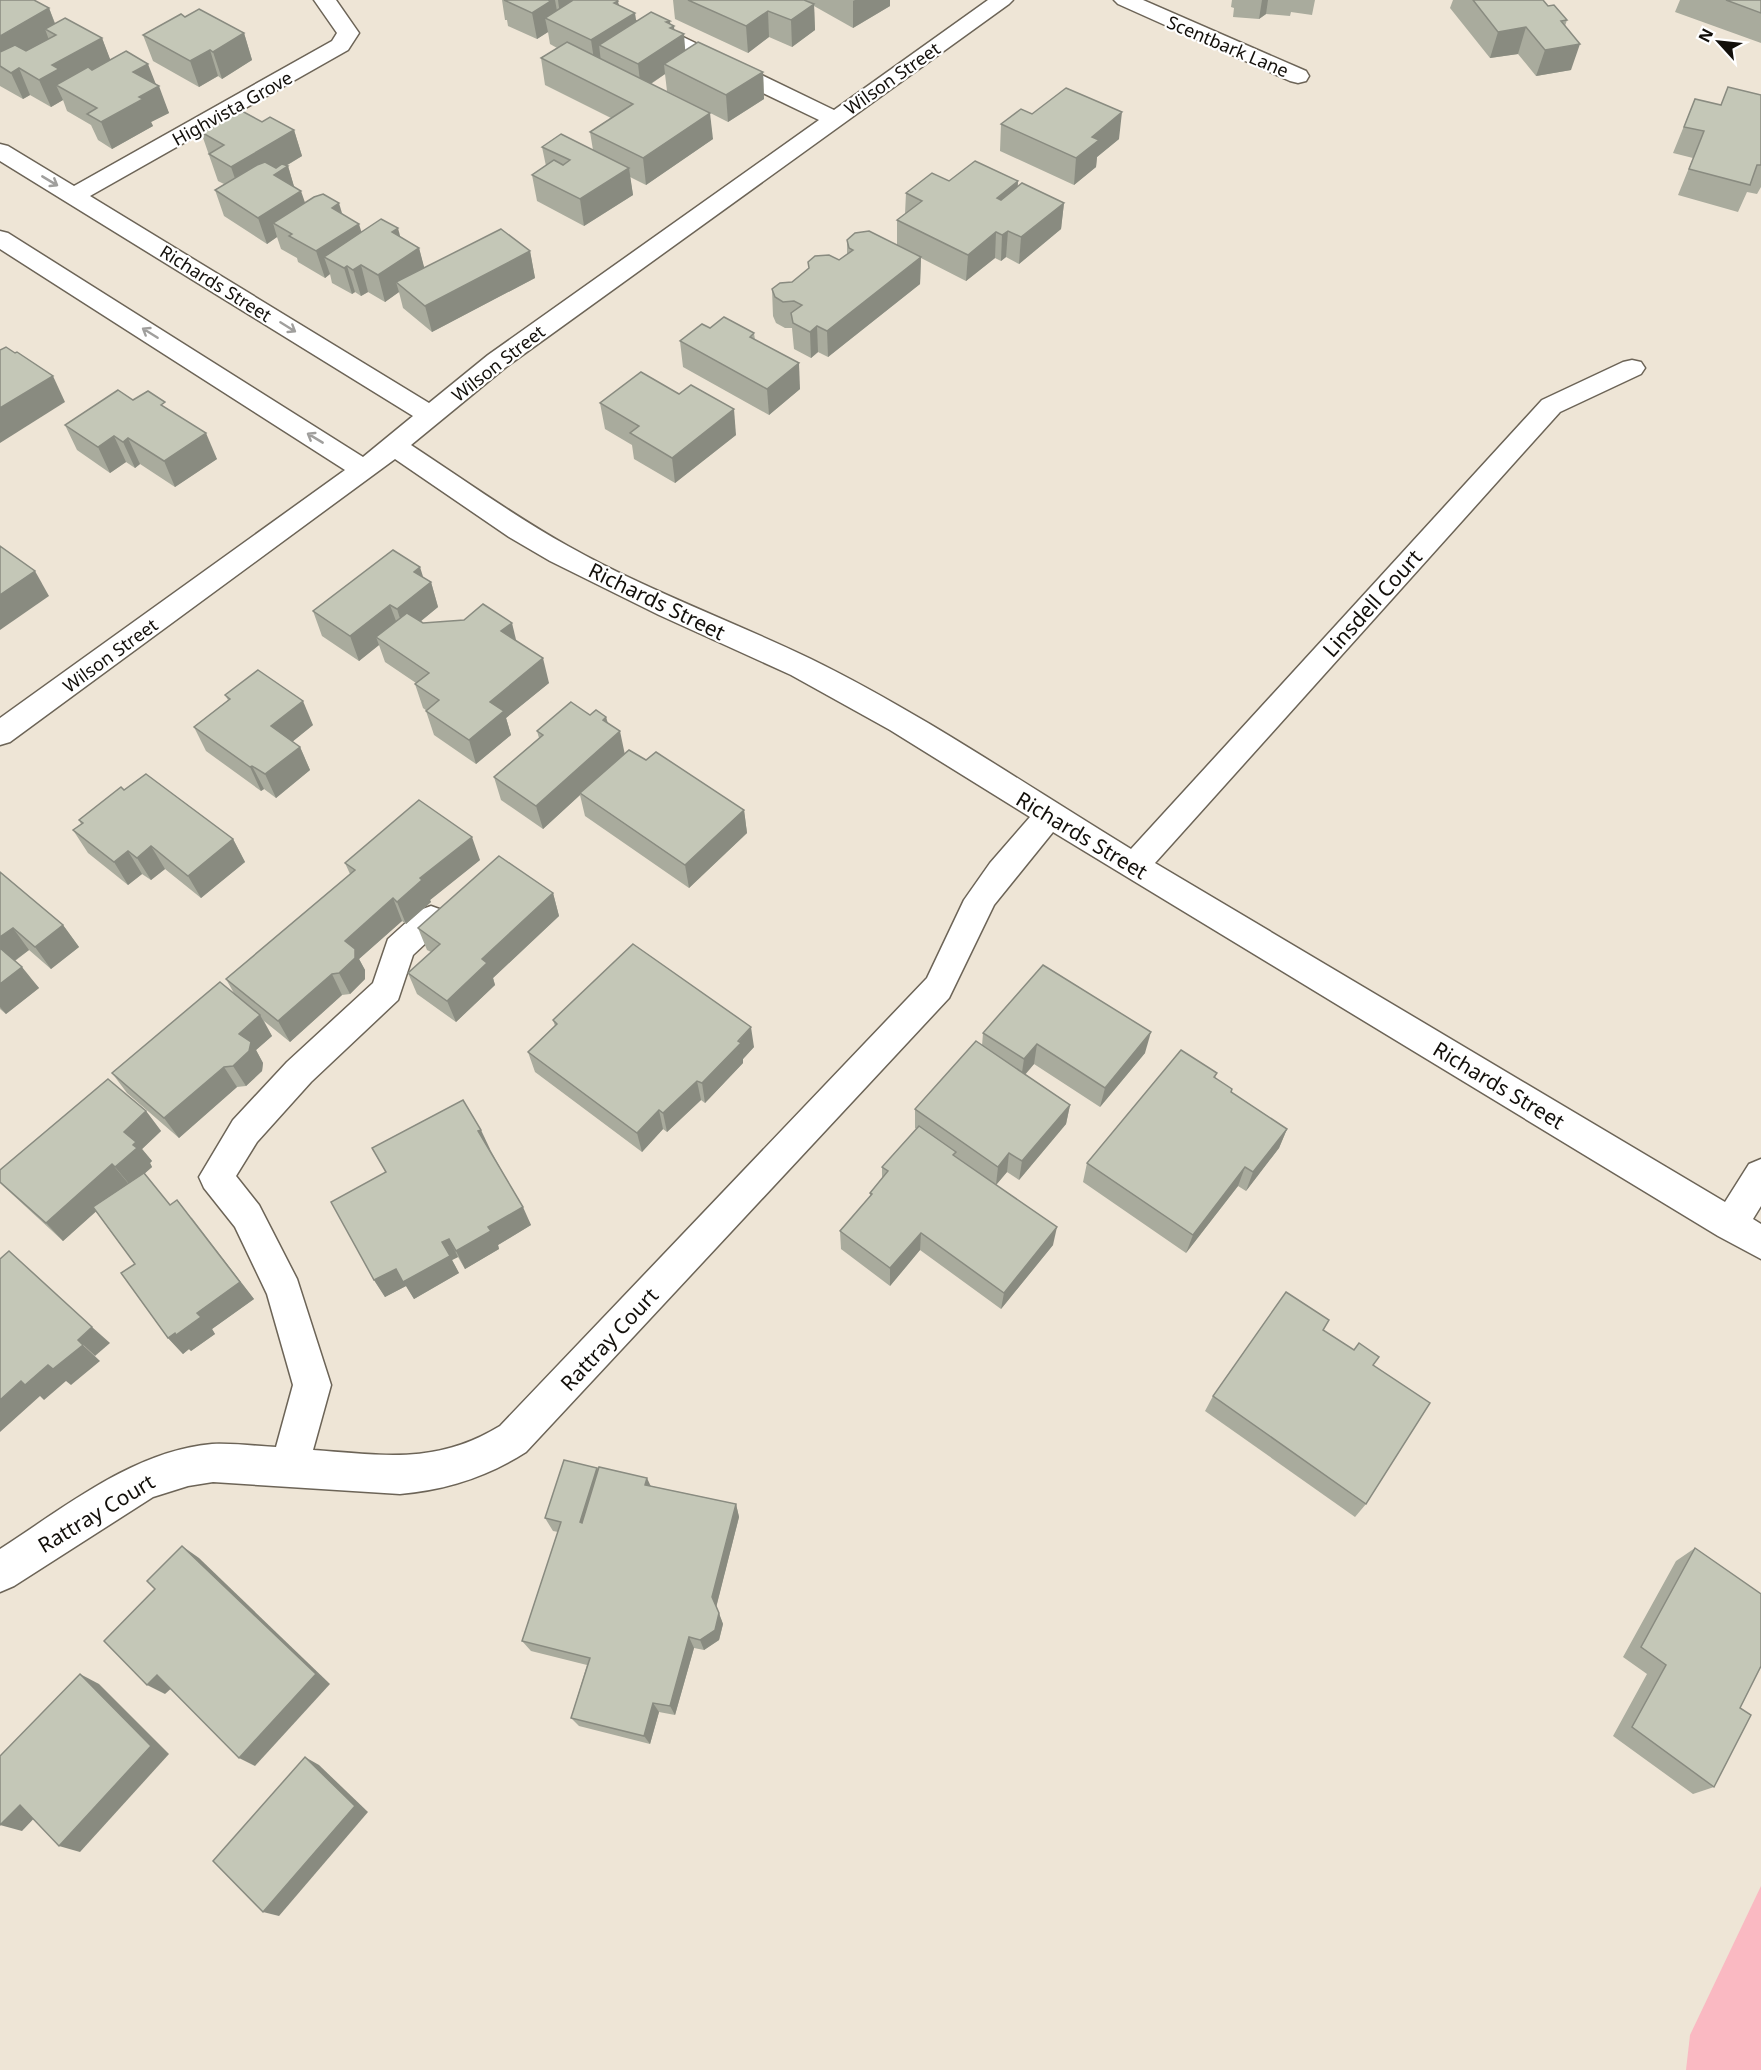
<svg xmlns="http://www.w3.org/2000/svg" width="1761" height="2070" viewBox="0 0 1761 2070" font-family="'Noto Sans',sans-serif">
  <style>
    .green { fill: #fab9c2 }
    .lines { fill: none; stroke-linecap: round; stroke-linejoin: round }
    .minor-casing { stroke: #6c6457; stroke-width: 3 }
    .minor { fill: #fff; fill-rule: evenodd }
    .wall { fill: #a9ab9d }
    .shaded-wall { fill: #898b80 }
    .building { fill: #c4c7b7; stroke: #898b80; stroke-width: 1.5 }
    .oneway { stroke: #a09f9d }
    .labels { text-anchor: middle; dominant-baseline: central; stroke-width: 4.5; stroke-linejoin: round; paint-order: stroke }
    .far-street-label { font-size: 18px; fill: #120f0a; stroke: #fff }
    .street-label { font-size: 21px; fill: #120f0a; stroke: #fff }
  </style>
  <rect width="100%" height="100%" fill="#eee5d6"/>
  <polygon class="green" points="1761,1886 1761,2070 1686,2070 1690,2035"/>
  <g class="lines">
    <g class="minor-casing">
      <g id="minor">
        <path d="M314,0H336L359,33L348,50L90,196L429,403L488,355L819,120L636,32L633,27L636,22L644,21L652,22L834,110L988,0H1013L1009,4L506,367L411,445C463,479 514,516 568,546C646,590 730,620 811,659C921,713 1026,785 1131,849L1542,400L1623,362L1632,360L1641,362L1645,368L1641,374L1560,412L1155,863L1725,1202L1749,1164L1761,1159V1206L1753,1219L1761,1224V1259L1718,1236L1053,832L994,905L949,998L526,1452C487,1477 446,1490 400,1494L213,1482L188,1486L153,1497L14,1586L0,1592V1549C64,1508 133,1451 212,1444C233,1443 255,1446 276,1447L293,1385L267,1294L235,1227L204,1188L199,1177L233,1120L287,1062L373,983L388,939L420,910L431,906L442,910L447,919L442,928L413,955L398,1000L311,1082L257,1142L236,1176L259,1205L297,1279L331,1385L313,1450C384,1455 436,1465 500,1426L927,978L964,900L990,863L1030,817L890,730L791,675L659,615L550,561L509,537L395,459L10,742L0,745V718L345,470L0,249V231L8,233L363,457L413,416L0,161V144L8,146L74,186L332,41L337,33Z"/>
        <polygon points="1114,0 1143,0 1306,71 1309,76 1306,81 1298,83 1290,81 1118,4"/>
      </g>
    </g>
    <use href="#minor" class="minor"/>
  </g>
  <g class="wall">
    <polygon points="0,0 49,8 55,23 102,38 110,60 156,84 169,113 151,122 153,126 112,149 98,140 91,125 67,111 63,100 51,107 30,95 23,99 0,86"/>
    <polygon points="502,0 617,0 619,5 636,21 670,21 670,24 674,26 674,29 685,50 763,72 764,99 728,122 667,91 665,74 651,84 713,139 646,185 630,177 633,195 584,226 537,201 532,175 546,166 542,147 593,150 590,132 611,118 545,85 541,58 557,48 550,44 548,32 537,39 508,26 507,20 505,20"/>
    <polygon points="673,0 890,0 890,6 853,28 814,6 815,30 792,47 769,37 748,53 675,19"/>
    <polygon points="1232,0 1315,0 1312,15 1291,12 1290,16 1266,14 1259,19 1233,17 1234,8 1231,7"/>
    <polygon points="1453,0 1543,0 1548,6 1567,20 1565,26 1571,70 1536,76 1518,54 1490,58 1450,8"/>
    <polygon points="1680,0 1761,0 1761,43 1675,12"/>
    <polygon points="185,17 244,33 252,60 222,79 218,76 199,87 153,61 143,35"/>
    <polygon points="1728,87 1761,95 1761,187 1757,194 1747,192 1738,212 1678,195 1693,158 1673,153 1695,99 1721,105"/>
    <polygon points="1032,114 1119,139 1097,157 1096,167 1074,185 1000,151 1001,124"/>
    <polygon points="262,122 294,130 302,156 286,166 288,166 294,187 305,203 343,214 362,232 400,237 419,248 424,268 530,251 535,278 432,332 403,308 399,292 385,302 368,292 361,296 355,292 352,294 332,283 330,274 325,278 298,262 297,258 281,249 277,237 267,244 224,216 215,190 224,184 218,181 201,132 204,131 204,129"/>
    <polygon points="949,181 1018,187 1064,203 1061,229 1019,264 1006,257 1001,261 995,258 966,281 921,258 920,284 828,357 818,352 811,358 794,349 792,328 785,328 776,323 773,316 772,289 792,282 839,260 847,254 847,240 897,246 897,220 905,214 906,193"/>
    <polygon points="710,328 754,333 755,340 800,389 769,415 683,367 680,341"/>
    <polygon points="133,400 167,408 217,459 175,487 140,464 135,468 126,462 110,473 77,450 65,425"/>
    <polygon points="600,403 736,435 675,483 634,459 632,445 605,429"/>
    <polygon points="423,577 431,582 438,607 420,622 423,623 516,641 549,683 506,718 511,735 476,764 434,735 426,711 427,711 423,708 415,684 416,683 385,662 379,645 359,661 322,636 313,611"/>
    <polygon points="225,695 313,725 292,742 300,747 310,770 276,798 264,789 261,791 206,751 194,727 228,700"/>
    <polygon points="590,715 606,717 608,723 624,754 646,760 744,810 747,833 689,888 585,816 580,795 543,829 501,800 494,777 539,738 537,731"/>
    <polygon points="124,790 233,839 245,862 201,898 165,869 151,880 142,874 128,885 88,853 73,830 81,824 79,820"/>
    <polygon points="480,860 430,900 431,902 406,924 402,921 359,959 365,970 365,979 350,994 342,995 290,1042 264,1021 272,1036 256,1050 263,1063 262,1071 246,1086 237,1087 179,1138 127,1093 112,1073 235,995 226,979 350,874 345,863"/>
    <polygon points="0,872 63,925 79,947 51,969 29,950 15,961 39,988 6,1014 0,1009"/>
    <polygon points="553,893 559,916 493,978 495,985 456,1022 417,994 408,973 431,952 427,950 418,928"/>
    <polygon points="553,1020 754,1047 743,1059 743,1063 705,1103 701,1100 667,1132 663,1129 642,1152 535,1072 528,1052 555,1026"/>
    <polygon points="983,1033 1145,1053 1100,1107 1034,1064 1025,1075 1070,1105 1066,1124 1019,1180 1007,1172 996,1185 1053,1245 1001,1309 920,1250 890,1286 841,1249 840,1231 870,1197 870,1193 882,1178 882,1167 916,1129 915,1128 915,1109 982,1046"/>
    <polygon points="1217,1073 1215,1078 1231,1092 1287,1129 1279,1148 1246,1191 1238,1186 1186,1253 1083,1182 1087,1163"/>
    <polygon points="146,1111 161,1131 142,1149 152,1161 150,1163 152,1167 144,1174 170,1205 192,1218 254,1299 212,1329 215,1334 191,1351 189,1349 183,1354 168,1338 135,1264 96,1211 63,1241 0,1183 0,1170"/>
    <polygon points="372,1148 490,1149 531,1225 498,1245 499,1249 465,1269 458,1257 452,1260 459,1273 414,1299 406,1286 385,1297 374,1280 386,1172"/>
    <polygon points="1323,1330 1373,1365 1366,1504 1355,1517 1205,1411 1213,1396"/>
    <polygon points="597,1468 598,1470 651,1486 736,1504 739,1517 716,1607 723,1624 719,1640 704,1650 694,1648 675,1715 659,1712 650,1744 579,1726 571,1718 587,1665 531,1651 522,1641 558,1532 553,1531 545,1518"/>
    <polygon points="1695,1548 1714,1787 1693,1794 1613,1736 1647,1674 1623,1657 1676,1561"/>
  </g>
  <g class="shaded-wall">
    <polygon points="548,0 555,0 559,22 545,18 548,32 537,39 532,13"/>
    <polygon points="558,0 581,0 561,23"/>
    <polygon points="855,0 890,0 890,6 853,28 853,1"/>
    <polygon points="1262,0 1268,0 1266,14 1259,19"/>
    <polygon points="618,1 621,22 635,13 639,39 599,45 601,62 595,66 591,40 614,3"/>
    <polygon points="814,4 815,30 792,47 791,20"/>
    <polygon points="49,8 59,35 56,35 45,29 49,40 0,66 0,36"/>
    <polygon points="768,11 769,37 748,53 746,26"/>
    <polygon points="670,21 672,42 670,28 674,26 675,39 684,34 686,60 664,64 665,74 641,90 638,64 666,22"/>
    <polygon points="1526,27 1518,54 1490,58 1498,32"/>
    <polygon points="244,33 252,60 222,79 213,52"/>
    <polygon points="102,38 112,64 56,85 63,100 51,107 39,80 52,65"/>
    <polygon points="1580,44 1571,70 1536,76 1545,50"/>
    <polygon points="210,50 218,76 199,87 190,61"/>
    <polygon points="148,64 157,87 159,86 169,113 151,122 153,126 112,149 101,122 133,72"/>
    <polygon points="19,68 30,95 23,99 11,73"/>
    <polygon points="763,72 764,99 728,122 726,95"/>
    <polygon points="1122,112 1119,139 1097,157 1096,167 1074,185 1076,158 1092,137"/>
    <polygon points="710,113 713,139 646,185 643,158"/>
    <polygon points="294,130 302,156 240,193 231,167"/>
    <polygon points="288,166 296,193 274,175"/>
    <polygon points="629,168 633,195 584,226 580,199"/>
    <polygon points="1018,181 1017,208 997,198"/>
    <polygon points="301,191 310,217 273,223 277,237 267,244 258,218"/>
    <polygon points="339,203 347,230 332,208"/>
    <polygon points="1064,203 1061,229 1019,264 1021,237"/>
    <polygon points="359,224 367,250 324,257 330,274 325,278 316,251"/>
    <polygon points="398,228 405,255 392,232"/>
    <polygon points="1008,231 1006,257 1001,261 1002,235"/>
    <polygon points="996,232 995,258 966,281 968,255"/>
    <polygon points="419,248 426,274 396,282 399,292 385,302 378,275"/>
    <polygon points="530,251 535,278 432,332 425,306"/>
    <polygon points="921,257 920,284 828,357 827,331"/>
    <polygon points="361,265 368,292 361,296 353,270"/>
    <polygon points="347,266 355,292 352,294 344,268"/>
    <polygon points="817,326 818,352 811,358 810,332"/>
    <polygon points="799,363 800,389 769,415 767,389"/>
    <polygon points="53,376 65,402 0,443 0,408"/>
    <polygon points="734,409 736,435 675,483 672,458"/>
    <polygon points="206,433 217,459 175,487 164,461"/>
    <polygon points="114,436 126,462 110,473 98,447"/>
    <polygon points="128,438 140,464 135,468 123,442"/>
    <polygon points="420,567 426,586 431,582 438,607 405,634 397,609 414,572"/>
    <polygon points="35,571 49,596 0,630 0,595"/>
    <polygon points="390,605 399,629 376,637 379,645 359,661 350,636"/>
    <polygon points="512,623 518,648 501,631"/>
    <polygon points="543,658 549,683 506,718 511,735 476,764 469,740 490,702"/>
    <polygon points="303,701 313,725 282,750 271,726"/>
    <polygon points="606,717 611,739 620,731 625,755 580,793 580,795 543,829 536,806"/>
    <polygon points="300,747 310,770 276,798 265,774"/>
    <polygon points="252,766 264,789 261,791 250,767"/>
    <polygon points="744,810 747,833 689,888 685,865"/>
    <polygon points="472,837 480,860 430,900 431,902 406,924 397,902 420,878"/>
    <polygon points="233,839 245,862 201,898 188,876"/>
    <polygon points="151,846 165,869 151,880 137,858"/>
    <polygon points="128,851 142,874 128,885 114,862"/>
    <polygon points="553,893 559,916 493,978 495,985 456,1022 447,1001 482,959"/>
    <polygon points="393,898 402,921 359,959 365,970 365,979 350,994 339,973 345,941"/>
    <polygon points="63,925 79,947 51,969 35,947"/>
    <polygon points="13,928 29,950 10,964 0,951 0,937"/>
    <polygon points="22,967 39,988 6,1014 0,1007 0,984"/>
    <polygon points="332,974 342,995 290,1042 278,1021"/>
    <polygon points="260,1015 272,1036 256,1050 263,1063 262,1071 246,1086 233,1066 239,1034"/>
    <polygon points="751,1027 754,1047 743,1059 743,1063 705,1103 702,1083"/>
    <polygon points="1151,1032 1145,1053 1100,1107 1105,1088"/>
    <polygon points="1037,1044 1034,1064 1021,1079 1024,1059"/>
    <polygon points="224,1067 237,1087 179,1138 164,1118"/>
    <polygon points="697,1081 701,1100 667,1132 663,1113"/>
    <polygon points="1070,1105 1066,1124 1019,1180 1022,1161"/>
    <polygon points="659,1110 663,1129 642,1152 637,1133"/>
    <polygon points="146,1111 161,1131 142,1149 152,1161 150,1163 152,1167 144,1174 185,1224 131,1186 115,1167 124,1132"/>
    <polygon points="1287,1129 1279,1148 1246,1191 1253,1172"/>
    <polygon points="481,1130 490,1149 486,1151 478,1131"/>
    <polygon points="1009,1153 1007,1172 996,1185 998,1167"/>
    <polygon points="112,1164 128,1183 63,1241 46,1223"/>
    <polygon points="1245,1167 1238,1186 1186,1253 1193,1235"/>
    <polygon points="177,1200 254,1299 212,1329 215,1334 191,1351 189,1349 183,1354 168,1338 197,1313"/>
    <polygon points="523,1207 531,1225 498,1245 499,1249 465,1269 456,1251 488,1227"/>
    <polygon points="1057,1227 1053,1245 1001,1309 1004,1293"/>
    <polygon points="921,1233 920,1250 890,1286 890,1268"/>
    <polygon points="449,1239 458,1257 452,1260 459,1273 414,1299 406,1286 385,1297 374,1280"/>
    <polygon points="92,1327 110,1343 95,1356 78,1340"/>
    <polygon points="83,1345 100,1361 71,1385 66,1381 44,1400 40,1396 0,1432 0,1400 21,1381"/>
    <polygon points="597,1468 603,1482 587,1535 580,1522"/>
    <polygon points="647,1478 653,1491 645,1485"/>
    <polygon points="736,1504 739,1517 716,1608 712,1597"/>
    <polygon points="182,1546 199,1558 330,1684 255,1766 239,1758"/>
    <polygon points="719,1613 723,1624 719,1640 704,1650 700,1640"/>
    <polygon points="689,1637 694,1648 675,1715 670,1706"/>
    <polygon points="80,1674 99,1684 169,1754 80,1852 59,1846"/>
    <polygon points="157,1675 175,1685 165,1694 147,1685"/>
    <polygon points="653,1703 659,1712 650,1744 644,1736"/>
    <polygon points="305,1757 319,1765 368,1812 279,1916 263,1912"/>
    <polygon points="20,1805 41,1811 22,1831 0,1825"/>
  </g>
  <g class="building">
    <polygon points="0,0 34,0 49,8 0,36"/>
    <polygon points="504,0 548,0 551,1 532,13"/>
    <polygon points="573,0 617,0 618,1 614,3 635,13 591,40 545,18"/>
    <polygon points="688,0 804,0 814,4 791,20 768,11 746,26"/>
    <polygon points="1473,0 1543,0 1548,6 1554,5 1567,20 1561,21 1580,44 1545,50 1526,27 1498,32"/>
    <polygon points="1726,0 1761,0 1761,13"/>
    <polygon points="199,9 244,33 213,52 210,50 190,61 143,35 181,14 185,17"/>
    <polygon points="651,12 670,21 666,22 674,26 670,28 684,34 638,64 599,45"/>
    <polygon points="65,18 102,38 52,65 59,69 39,80 19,68 11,73 0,66 0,52 15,45 26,51 56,35 45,29"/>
    <polygon points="567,42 710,113 643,158 590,132 633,104 541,58"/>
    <polygon points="698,42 763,72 726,95 664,64"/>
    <polygon points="126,51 148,64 133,72 159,86 139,97 143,99 101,122 87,114 97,108 56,85 88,67 92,70"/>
    <polygon points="1728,87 1761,95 1761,165 1757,165 1750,185 1689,169 1704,131 1684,127 1695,99 1721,105"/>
    <polygon points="1066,88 1122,112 1092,137 1099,140 1076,158 1001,124 1021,109 1032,114"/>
    <polygon points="240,110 262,122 270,117 294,130 231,167 209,154 224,145 201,132 205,130 204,129"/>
    <polygon points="561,134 629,168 580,199 532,175 554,160 563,165 570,160 542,147"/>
    <polygon points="975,161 1018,181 997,198 1001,200 1022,183 1064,203 1021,237 1008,231 1002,235 996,232 968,255 897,220 922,201 906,193 932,173 949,181"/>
    <polygon points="265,162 276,168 282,164 288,166 274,175 301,191 258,218 215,190 257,165"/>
    <polygon points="323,194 339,203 332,208 359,224 316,251 289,236 292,234 273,223 314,197"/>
    <polygon points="381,219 398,228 392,232 419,248 378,275 361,265 353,270 347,266 344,268 324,257"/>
    <polygon points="501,229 530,251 425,306 396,282"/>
    <polygon points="869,231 921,257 827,331 817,326 810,332 793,323 791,313 802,305 794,301 783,302 775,297 772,289 780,283 792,282 809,268 808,262 815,256 829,255 839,260 853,250 849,248 847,240 855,233"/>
    <polygon points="724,317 754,333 750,337 799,363 767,389 680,341 702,324 710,328"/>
    <polygon points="6,347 15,353 17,352 53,376 0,408 0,350"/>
    <polygon points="641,372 679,394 691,385 734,409 672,458 630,433 639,426 600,403"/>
    <polygon points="118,390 133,400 148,391 165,402 161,405 206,433 164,461 128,438 123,442 114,436 98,447 65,425"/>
    <polygon points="0,546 35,571 0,595"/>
    <polygon points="393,550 420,567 414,572 431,582 397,609 390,605 350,636 313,611"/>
    <polygon points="483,604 512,623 501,631 543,658 490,702 504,711 469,740 426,711 439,700 415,684 429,673 376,637 407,613 423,623 464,620"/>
    <polygon points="258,670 303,701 271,726 300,747 265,774 252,766 250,767 194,727 230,699 225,695"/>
    <polygon points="571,702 590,715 596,710 606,717 603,720 620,731 536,806 494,777 543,735 537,731"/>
    <polygon points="629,750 646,760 656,752 744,810 685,865 580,793"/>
    <polygon points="146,774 233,839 188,876 151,846 137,858 128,851 114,862 73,830 83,823 79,820 121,787 124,790"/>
    <polygon points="419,800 472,837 420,878 422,880 397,902 393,898 345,941 355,949 355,958 339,973 332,974 278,1021 226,979 355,870 345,863"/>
    <polygon points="499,856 553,893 482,959 487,963 447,1001 408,973 440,944 418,928"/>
    <polygon points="0,872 63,925 35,947 13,928 0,937"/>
    <polygon points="633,944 751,1027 738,1041 741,1043 702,1083 697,1081 663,1113 659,1110 637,1133 528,1052 557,1024 553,1020"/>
    <polygon points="0,948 22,967 0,984"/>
    <polygon points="1043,965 1151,1032 1105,1088 1037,1044 1024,1059 983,1033"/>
    <polygon points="220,982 260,1015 239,1034 251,1042 249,1051 233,1066 224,1067 164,1118 112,1073"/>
    <polygon points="976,1041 1070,1105 1022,1161 1009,1153 998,1167 915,1109"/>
    <polygon points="1181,1050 1217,1073 1214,1077 1232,1089 1231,1092 1287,1129 1253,1172 1245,1167 1193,1235 1087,1163"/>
    <polygon points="108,1079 146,1111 124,1132 136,1142 133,1145 137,1148 115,1167 112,1164 46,1223 0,1182 0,1170"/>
    <polygon points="463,1100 481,1130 478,1131 523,1207 488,1227 491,1231 456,1251 449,1239 442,1242 450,1256 403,1282 396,1269 374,1280 331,1202 386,1172 372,1148"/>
    <polygon points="919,1126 956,1152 953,1155 1057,1227 1004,1293 921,1233 890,1268 840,1231 872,1194 870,1193 888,1171 882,1167"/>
    <polygon points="144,1173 170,1205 177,1200 240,1282 197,1313 201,1317 176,1335 175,1333 168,1338 121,1273 135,1264 93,1207"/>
    <polygon points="9,1251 92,1327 78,1340 83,1345 53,1369 48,1365 25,1385 21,1381 0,1400 0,1259"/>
    <polygon points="1286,1292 1329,1320 1323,1330 1354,1350 1359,1343 1379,1357 1373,1365 1430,1403 1366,1504 1213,1396"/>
    <polygon points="564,1460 597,1468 580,1522 582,1523 599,1467 647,1478 645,1485 736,1504 712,1597 719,1613 715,1630 700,1640 689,1637 670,1706 653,1703 644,1736 571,1718 590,1658 522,1641 561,1522 545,1518"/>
    <polygon points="182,1546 316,1674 239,1758 157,1675 147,1685 104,1641 155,1589 147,1581"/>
    <polygon points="1695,1548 1761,1594 1761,1666 1740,1708 1751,1715 1714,1787 1632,1727 1666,1665 1641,1647"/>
    <polygon points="80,1674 151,1746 59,1846 20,1805 0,1825 0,1756"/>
    <polygon points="305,1757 355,1806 263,1912 213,1861"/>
  </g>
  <defs><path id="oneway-shaft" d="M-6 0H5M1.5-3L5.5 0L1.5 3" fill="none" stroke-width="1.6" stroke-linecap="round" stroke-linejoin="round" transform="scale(1.5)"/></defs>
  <g class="oneway">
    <use href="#oneway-shaft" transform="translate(50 181) rotate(31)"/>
    <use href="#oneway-shaft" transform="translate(288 327) rotate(32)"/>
    <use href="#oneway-shaft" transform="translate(150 333) rotate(-148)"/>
    <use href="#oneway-shaft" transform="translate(315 438) rotate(-149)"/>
  </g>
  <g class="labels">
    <g class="far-street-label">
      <text transform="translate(1228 46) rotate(23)">Scentbark Lane</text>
      <text transform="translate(892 78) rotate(-35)">Wilson Street</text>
      <text transform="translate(232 108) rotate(-29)">Highvista Grove</text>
      <text transform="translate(216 283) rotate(32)">Richards Street</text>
      <text transform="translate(498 363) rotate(-38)">Wilson Street</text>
      <text transform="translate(110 655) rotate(-36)">Wilson Street</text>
    </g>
    <g class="street-label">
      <text transform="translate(657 601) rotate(26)">Richards Street</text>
      <text transform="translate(1372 603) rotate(-48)">Linsdell Court</text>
      <text transform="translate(1082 835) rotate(31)">Richards Street</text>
      <text transform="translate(1499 1085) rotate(31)">Richards Street</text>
      <text transform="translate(609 1339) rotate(-47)">Rattray Court</text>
      <text transform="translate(96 1513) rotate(-31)">Rattray Court</text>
    </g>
  </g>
  <g transform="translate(1719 42) rotate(297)" stroke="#ffffff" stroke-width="4.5" paint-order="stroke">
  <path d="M0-4.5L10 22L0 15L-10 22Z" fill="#120f0a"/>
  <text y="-9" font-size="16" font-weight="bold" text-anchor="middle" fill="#120f0a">N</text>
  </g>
</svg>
